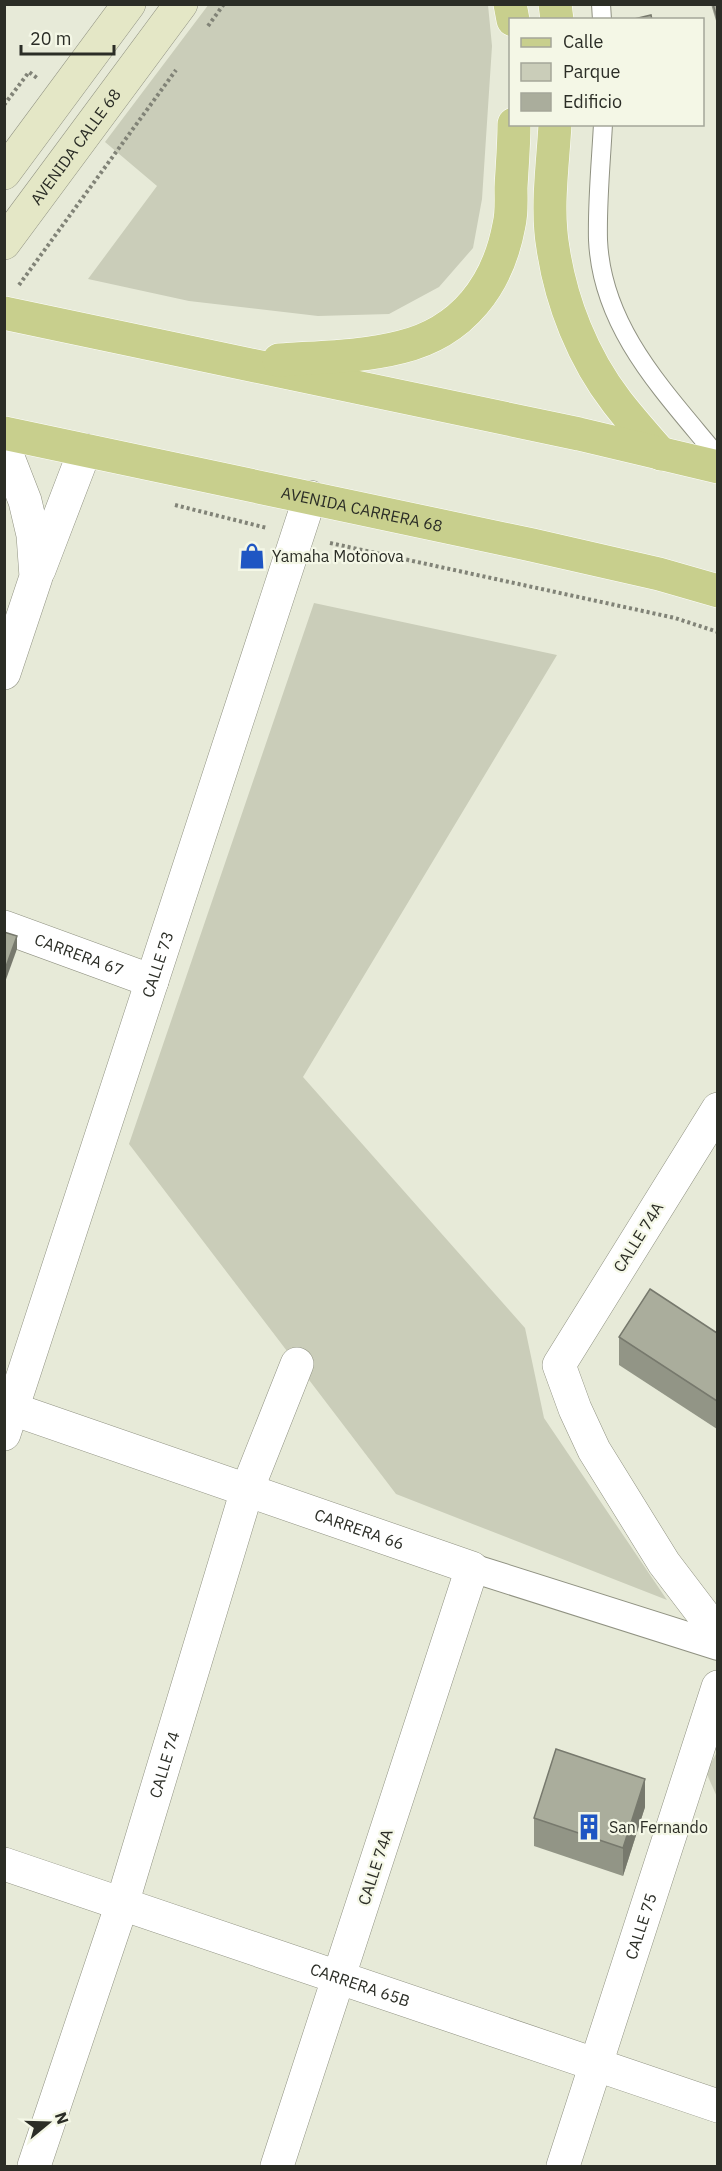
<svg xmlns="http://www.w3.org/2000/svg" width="722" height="2171" viewBox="0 0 722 2171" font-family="'IBM Plex Sans',sans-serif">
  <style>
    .green { fill: #cacdb9 }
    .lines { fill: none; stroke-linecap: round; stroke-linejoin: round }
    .service-casing { stroke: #909282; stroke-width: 20 }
    .pedestrian-casing { stroke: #909282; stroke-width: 30 }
    .minor-casing { stroke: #909282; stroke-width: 34 }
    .secondary-casing { stroke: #909282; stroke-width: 34 }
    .primary-casing { stroke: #fff; stroke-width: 34 }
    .path { stroke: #818377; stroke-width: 4; stroke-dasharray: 3 3; stroke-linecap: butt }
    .service { stroke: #fff; stroke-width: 18 }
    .pedestrian { stroke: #fff; stroke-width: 28 }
    .minor { stroke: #fff; stroke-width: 33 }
    .secondary { stroke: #e4e7c6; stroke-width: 33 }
    .primary { stroke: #c8cf8d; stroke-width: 33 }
    .wall { fill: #929586 }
    .shaded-wall { fill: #77796d }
    .building { fill: #aaad9c; stroke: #77796d; stroke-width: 1.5 }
    .labels { text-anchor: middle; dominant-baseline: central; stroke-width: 4.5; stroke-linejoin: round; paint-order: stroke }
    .street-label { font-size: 16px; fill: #2b2d26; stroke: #f4f7e6 }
    .poi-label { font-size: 16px; fill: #2b2d26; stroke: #f4f7e6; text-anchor: start }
  </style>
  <rect width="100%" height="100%" fill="#e7ead8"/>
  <g class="green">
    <polygon points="209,4 488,5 492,46 482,199 473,248 439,287 389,314 318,316 189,301 88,279 157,186 105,142"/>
    <polygon points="314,603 557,655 303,1077 525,1328 544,1418 667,1600 396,1494 129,1144"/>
    <polygon points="717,1752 717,1797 706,1772"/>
  </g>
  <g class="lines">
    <g class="service-casing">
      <g id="service">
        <polyline points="601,4 602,20"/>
        <path d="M603,124C601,162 597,202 598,240C602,329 665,392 718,457"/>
      </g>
    </g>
    <g class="pedestrian-casing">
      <polyline id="pedestrian" points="472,1568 718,1646"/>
    </g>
    <g class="minor-casing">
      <g id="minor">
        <polyline points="4,447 25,501 33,535 36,577 4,673"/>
        <polyline points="39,570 85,450"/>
        <path id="s1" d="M4,927L152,981"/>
        <polyline points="718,1109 559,1365 575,1409 594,1450 664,1563 718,1634"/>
        <path id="s2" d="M4,1406L472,1568L277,2166"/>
        <path id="s3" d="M4,1434L310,497"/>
        <path id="s4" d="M4,1864L718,2106"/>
        <path id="s5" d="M34,2166L122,1904L247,1490L297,1364"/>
        <path id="s6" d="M563,2166L718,1687"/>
      </g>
    </g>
    <g class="secondary-casing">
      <g id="secondary">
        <polyline points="4,173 129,4"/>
        <path id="s7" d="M4,243L181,4"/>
      </g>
    </g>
    <g class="primary-casing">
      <g id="primary">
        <polyline points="510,4 513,20"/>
        <polyline points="555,4 557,20"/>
        <path d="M555,124C553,164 546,208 553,248C561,302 583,358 617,402C631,420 646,437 661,454"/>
        <polyline points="4,313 579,434 718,467"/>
        <path d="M279,360C319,357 362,357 401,347C463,332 498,285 509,225C512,213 511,200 511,188C512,167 514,146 514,124"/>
        <path id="s8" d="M4,433L532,545L659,574L718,591"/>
      </g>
    </g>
    <g class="path">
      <polyline points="208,26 224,4"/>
      <polyline points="4,105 29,72 37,78"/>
      <polyline points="19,285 176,70"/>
      <polyline points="175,505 267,528"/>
      <polyline points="330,543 675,618 718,632"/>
    </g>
    <use href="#service" class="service"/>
    <use href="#pedestrian" class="pedestrian"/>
    <use href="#minor" class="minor"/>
    <use href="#secondary" class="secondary"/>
    <use href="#primary" class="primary"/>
  </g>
  <g class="wall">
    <polygon points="711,4 717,4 717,24"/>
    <polygon points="717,1333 717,1429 619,1365 619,1337"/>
    <polygon points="645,1807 623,1876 534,1846 534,1818"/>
  </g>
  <g class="shaded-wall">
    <polygon points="17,936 17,949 4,985 4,972"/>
    <polygon points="645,1779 645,1807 623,1876 623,1848"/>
  </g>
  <g class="building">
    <polygon points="713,4 717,4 717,18"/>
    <polygon points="651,15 652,20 630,20"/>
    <polygon points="4,932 17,936 4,972"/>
    <polygon points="650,1289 717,1333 717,1401 619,1337"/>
    <polygon points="556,1749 645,1779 623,1848 534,1818"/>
  </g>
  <defs>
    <g id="shop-bare" transform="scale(2.07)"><path d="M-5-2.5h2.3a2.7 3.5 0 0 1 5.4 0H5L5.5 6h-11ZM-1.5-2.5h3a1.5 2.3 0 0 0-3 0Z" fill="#1f56c3" stroke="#f4f7e6" stroke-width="2.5" paint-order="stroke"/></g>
    <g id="building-bare" transform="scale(2.07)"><path d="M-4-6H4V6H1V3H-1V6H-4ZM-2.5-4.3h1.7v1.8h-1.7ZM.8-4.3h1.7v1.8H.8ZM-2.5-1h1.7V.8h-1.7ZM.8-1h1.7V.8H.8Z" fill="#1f56c3" stroke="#f4f7e6" stroke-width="2.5" paint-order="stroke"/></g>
  </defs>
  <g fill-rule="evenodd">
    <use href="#shop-bare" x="252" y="556"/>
    <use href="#building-bare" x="589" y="1827"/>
  </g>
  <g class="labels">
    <g class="street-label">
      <text stroke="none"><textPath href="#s7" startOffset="120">AVENIDA CALLE 68</textPath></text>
      <text stroke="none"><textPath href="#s8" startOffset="366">AVENIDA CARRERA 68</textPath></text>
      <text stroke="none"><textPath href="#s1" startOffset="80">CARRERA 67</textPath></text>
      <text stroke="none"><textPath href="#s3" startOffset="494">CALLE 73</textPath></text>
      <text transform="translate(638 1237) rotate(-58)">CALLE 74A</text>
      <text stroke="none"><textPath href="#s2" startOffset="376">CARRERA 66</textPath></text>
      <text stroke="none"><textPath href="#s5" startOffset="422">CALLE 74</textPath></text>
      <text transform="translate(375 1867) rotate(-72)">CALLE 74A</text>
      <text stroke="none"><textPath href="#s6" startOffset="252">CALLE 75</textPath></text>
      <text stroke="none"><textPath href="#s4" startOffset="376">CARRERA 65B</textPath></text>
    </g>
    <g class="poi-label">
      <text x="272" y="556">Yamaha Motonova</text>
      <text x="609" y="1827">San Fernando</text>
    </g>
  </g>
  <rect width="722" height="2171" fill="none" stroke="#2b2d26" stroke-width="12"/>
  <rect x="509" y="18" width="195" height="108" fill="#f4f7e6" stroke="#a4a699" stroke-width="1.5"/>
  <rect x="521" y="38" width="30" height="9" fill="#c8cf8d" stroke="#a4a699" stroke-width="1.5"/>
  <text x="563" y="48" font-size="18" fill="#2b2d26">Calle</text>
  <rect x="521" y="63" width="30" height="18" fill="#cacdb9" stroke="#a4a699" stroke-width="1.5"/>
  <text x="563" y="78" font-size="18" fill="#2b2d26">Parque</text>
  <rect x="521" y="93" width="30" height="18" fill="#aaad9c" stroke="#a4a699" stroke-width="1.5"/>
  <text x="563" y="108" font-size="18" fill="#2b2d26">Edificio</text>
  <g transform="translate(48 2123) rotate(71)" stroke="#f4f7e6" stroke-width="4.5" paint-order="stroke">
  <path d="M0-4.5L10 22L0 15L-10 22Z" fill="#2b2d26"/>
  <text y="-9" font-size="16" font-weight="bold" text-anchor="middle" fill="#2b2d26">N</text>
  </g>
  <path d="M21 45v9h93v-9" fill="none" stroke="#2b2d26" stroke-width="3"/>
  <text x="30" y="45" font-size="18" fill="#2b2d26" stroke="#f4f7e6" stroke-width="4.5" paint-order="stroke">20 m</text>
</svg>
